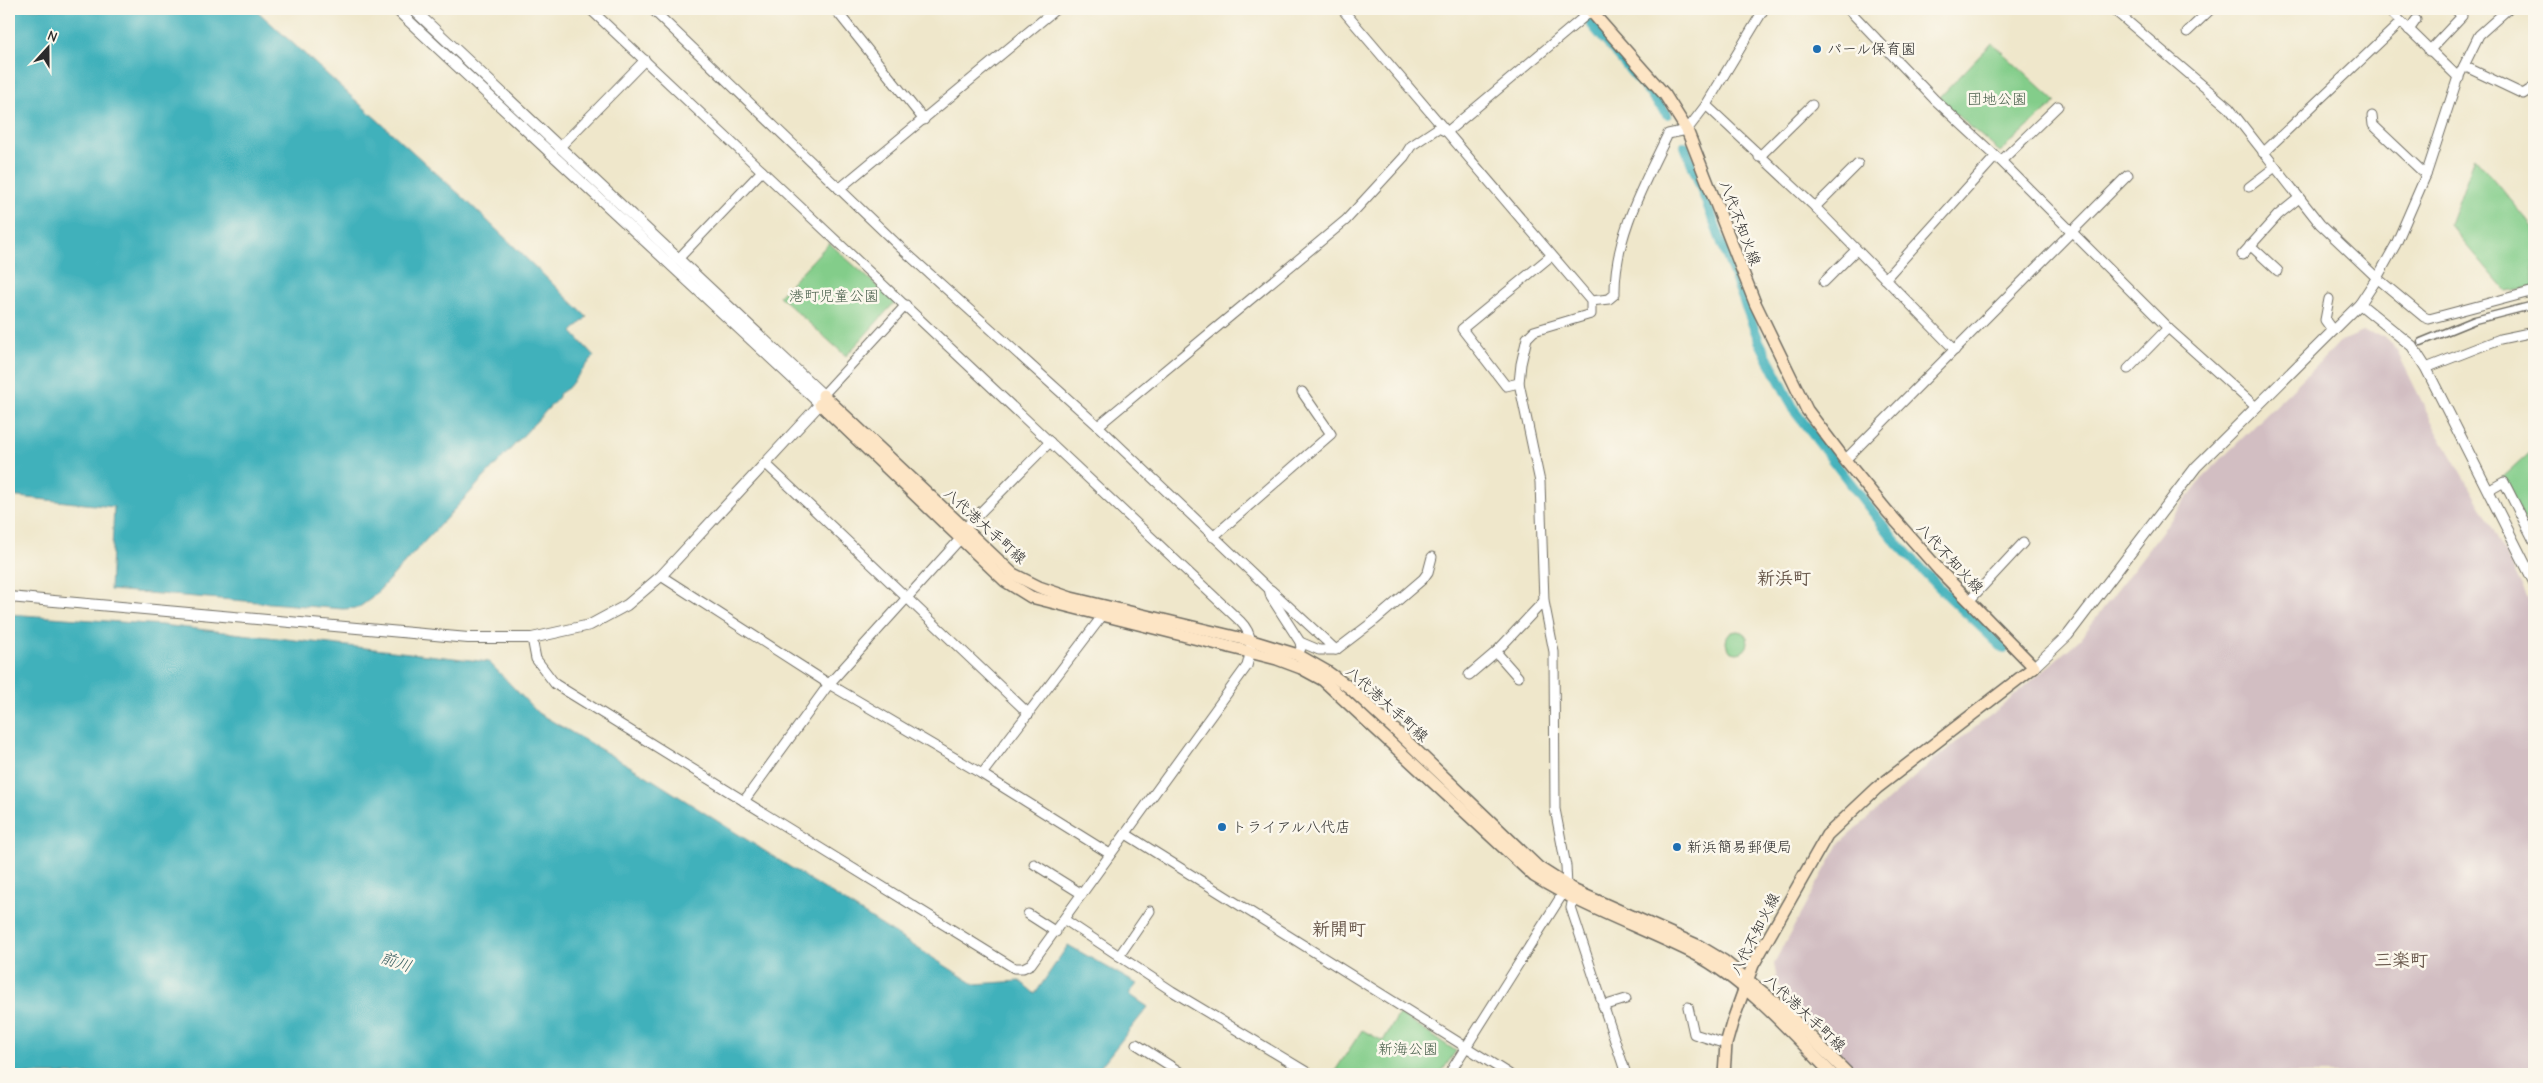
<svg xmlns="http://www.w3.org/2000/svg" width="2543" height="1083" viewBox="0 0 2543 1083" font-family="'Comic Neue','Klee One',sans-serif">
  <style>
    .industrial { fill: #d2bec2 }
    .green { fill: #83cd8a; stroke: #577c5a }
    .water { fill: #41b1bb; stroke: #366e73 }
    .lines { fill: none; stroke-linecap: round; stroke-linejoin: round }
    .canal { stroke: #41b1bb; stroke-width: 10 }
    .pedestrian-casing { stroke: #706d63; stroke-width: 9 }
    .minor-casing { stroke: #706d63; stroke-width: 11 }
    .tertiary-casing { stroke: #706d63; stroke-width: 12 }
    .secondary-casing { stroke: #706d63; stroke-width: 14 }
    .pedestrian { stroke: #fff; stroke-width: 6 }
    .minor { stroke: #fff; stroke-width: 9 }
    .tertiary { stroke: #fff; stroke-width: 10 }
    .secondary { stroke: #fde5c5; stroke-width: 11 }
    .poi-dot { fill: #1f6fb2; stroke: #fbf7ec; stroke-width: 2 }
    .labels { text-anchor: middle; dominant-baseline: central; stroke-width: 5; stroke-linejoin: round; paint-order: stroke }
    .poi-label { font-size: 15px; fill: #2b2b2b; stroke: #fbf7ec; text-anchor: start }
    .park-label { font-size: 15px; fill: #455c48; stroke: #fbf7ec }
    .street-label { font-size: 15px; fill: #2b2b2b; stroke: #fbf7ec }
    .water-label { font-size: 16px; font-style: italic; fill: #335a5d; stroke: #fbf7ec }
    .quarter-label { font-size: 18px; font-weight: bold; fill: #68574b; stroke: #fbf7ec }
  </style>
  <rect width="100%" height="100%" fill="#fbf7ec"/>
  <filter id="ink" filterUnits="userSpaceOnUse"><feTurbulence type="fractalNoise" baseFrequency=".02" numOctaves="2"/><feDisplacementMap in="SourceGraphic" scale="10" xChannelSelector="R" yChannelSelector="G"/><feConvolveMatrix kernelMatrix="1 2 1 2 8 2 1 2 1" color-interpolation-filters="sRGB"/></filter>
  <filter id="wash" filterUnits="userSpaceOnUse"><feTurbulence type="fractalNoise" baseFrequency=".0096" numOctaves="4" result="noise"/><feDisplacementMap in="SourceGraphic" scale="20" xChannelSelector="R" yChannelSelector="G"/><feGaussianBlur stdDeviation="1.12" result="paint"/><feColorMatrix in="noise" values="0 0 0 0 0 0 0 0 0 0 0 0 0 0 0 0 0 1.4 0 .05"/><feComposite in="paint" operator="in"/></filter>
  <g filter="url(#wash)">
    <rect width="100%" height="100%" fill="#efe7cb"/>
    <polygon class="industrial" points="2362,332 2384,336 2397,351 2436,430 2490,523 2534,611 2534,1074 1859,1074 1784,996 1777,981 1774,963 1839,844 1929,764 2001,707 2080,639 2204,476 2341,341"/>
    <g class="green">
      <polygon points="1992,43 2056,102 2000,152 1938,99"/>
      <polygon points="2475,157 2534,228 2534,287 2506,291 2450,225"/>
      <polygon points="829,243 895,302 846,356 779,296"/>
      <polygon points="2534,449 2534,537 2501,479"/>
      <circle cx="1737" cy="642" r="11"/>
      <polygon points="1399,1014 1456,1051 1440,1074 1333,1074 1362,1030 1383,1041"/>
    </g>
    <g class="water">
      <polygon points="9,9 255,9 467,201 587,317 572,332 594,356 568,388 559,394 559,397 372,598 358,608 343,609 110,590 114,507 9,496"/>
      <polygon points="9,614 162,625 489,662 538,713 645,775 974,984 1020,981 1035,994 1068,945 1137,984 1129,994 1148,1007 1101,1066 1113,1074 9,1074"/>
    </g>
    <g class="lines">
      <g class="canal">
        <polyline points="1587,19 1667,114"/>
        <polyline points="1685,146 1759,341 1796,413 1896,542 1943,591 2004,649"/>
      </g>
    </g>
  </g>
  <g filter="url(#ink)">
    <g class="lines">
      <g class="pedestrian-casing">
        <polyline id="pedestrian" points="2421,342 2475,320 2534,305"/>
      </g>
      <g class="minor-casing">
        <g id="minor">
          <polyline points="652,9 902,249 1098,426 1269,589 1271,597 1300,642 1301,648 1298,655"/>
          <polyline points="835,9 924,120"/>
          <polyline points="1342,9 1591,301 1591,314 1534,331 1527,338 1521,364 1519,383 1540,482 1544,601 1554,652 1555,809 1566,866 1567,887 1449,1074"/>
          <polyline points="1848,9 1935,100 2001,161 2168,328 2256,407"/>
          <polyline points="2113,9 2229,108 2320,224 2377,278 2424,317 2429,319 2534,291"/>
          <polyline points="2388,9 2459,78"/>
          <polyline points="2409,30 2416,20"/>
          <polyline points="2187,32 2211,9"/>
          <polyline points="2429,51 2462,16 2455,9"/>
          <polyline points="2464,66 2523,94 2534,87"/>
          <polyline points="1706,105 1815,207 1955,350"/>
          <polyline points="2372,116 2373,125 2426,175"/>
          <polyline points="1447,132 1591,11"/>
          <polyline points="559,148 645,60"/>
          <polyline points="2263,153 2401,22"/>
          <polyline points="1759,157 1812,105"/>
          <polyline points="2001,161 2058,106"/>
          <polyline points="2249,187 2275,167"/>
          <polyline points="839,189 1056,9"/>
          <polyline points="1815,207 1858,164"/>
          <polyline points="2250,245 2278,271"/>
          <polyline points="2242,255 2278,215 2299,198"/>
          <polyline points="678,259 762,171"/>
          <polyline points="2377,278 2396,244 2426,175 2457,80 2479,35 2508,9"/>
          <polyline points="1885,279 1995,157"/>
          <polyline points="1824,282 1855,251"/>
          <polyline points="2329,299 2325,320 2333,331"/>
          <path d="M1591,301L1609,299L1615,294C1614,237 1644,184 1668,134L1687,130L1706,105L1764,9"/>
          <polyline points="2426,368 2500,339 2534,332"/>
          <polyline points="2128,369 2168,328"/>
          <polyline points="1519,383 1506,386 1462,329 1551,256"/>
          <polyline points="823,395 906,305"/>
          <polyline points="1098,426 1346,220 1404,157 1411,146 1438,128 1447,132"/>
          <polyline points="1845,460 2128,175"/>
          <polyline points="765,463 1029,714"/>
          <polyline points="2488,491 2504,482 2534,541"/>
          <polyline points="1213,537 1331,434 1302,392"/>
          <polyline points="661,576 829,684 982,774 1110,854"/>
          <polyline points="1271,590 1336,650 1319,650 1300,642"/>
          <polyline points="1969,601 2023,543"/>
          <path d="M532,638L536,659L555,684L1014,968H1023L1031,964L1247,666C1252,648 1254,635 1240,621L590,9"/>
          <polyline points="1336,650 1374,621 1423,579 1428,572 1432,557"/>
          <polyline points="1496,652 1518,677"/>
          <polyline points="1469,675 1496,652 1544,601"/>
          <polyline points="982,774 1106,611"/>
          <polyline points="744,801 829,684 961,538 964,529 1050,442"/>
          <polyline points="1126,834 1509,1074"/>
          <polyline points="1034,864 1082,894"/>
          <polyline points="1574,893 1571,908 1626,1074"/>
          <polyline points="1028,914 1056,932"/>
          <polyline points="1065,920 1172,991 1310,1074"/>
          <polyline points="1119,956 1150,911"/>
          <polyline points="1603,1006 1626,999"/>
          <polyline points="1688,1007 1694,1034 1726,1044"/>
          <polyline points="1136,1044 1183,1074"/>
        </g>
      </g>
      <g class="tertiary-casing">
        <g id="tertiary">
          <polyline points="396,9 820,404"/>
          <polyline points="2360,304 2412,346 2426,368 2534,582"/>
          <polyline points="9,597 468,638 532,638 590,625 627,605 661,576 820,404 823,395 413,9"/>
          <polyline points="2034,667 2068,635 2196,467 2360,304 2377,278"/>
        </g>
      </g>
      <g class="secondary-casing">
        <g id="secondary">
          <polyline points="1589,9 1665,95 1687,130 1755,303 1807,410 1845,460 1887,511 1940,571 2034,667 1877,788 1827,835 1753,965 1732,1023 1726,1044 1724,1074"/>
          <polyline points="823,395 1013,574 1039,587 1071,598 1252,641 1298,655 1326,671 1350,688 1394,729 1539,868 1575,891 1699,946 1724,961 1781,1007 1848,1074"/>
          <path d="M820,404L1005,581L1031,597L1277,659L1301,668L1323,680L1534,876C1585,908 1641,927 1695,954C1746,981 1792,1033 1832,1074"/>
        </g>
      </g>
      <use href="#pedestrian" class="pedestrian"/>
      <use href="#minor" class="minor"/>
      <use href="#tertiary" class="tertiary"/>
      <use href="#secondary" class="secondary"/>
    </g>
  </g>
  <g class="poi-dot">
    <circle cx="1817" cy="49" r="5"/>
    <circle cx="1222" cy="827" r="5"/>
    <circle cx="1677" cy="847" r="5"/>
  </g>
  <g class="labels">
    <g class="poi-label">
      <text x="1827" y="49">パール保育園</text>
      <text x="1232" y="827">トライアル八代店</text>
      <text x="1687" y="847">新浜簡易郵便局</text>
    </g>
    <g class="park-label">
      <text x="1997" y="99">団地公園</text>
      <text x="834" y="296">港町児童公園</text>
      <text x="1408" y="1049">新海公園</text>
    </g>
    <g class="street-label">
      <text transform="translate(1740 223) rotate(69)">八代不知火線</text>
      <text transform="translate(985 526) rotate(42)">八代港大手町線</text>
      <text transform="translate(1950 558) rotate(47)">八代不知火線</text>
      <text transform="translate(1387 704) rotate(42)">八代港大手町線</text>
      <text transform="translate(1755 934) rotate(-63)">八代不知火線</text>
      <text transform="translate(1805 1013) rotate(43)">八代港大手町線</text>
    </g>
    <g class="water-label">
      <text transform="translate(396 962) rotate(19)">前川</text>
    </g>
    <g class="quarter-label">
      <text x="1784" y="578">新浜町</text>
      <text x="1339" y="929">新開町</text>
      <text x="2401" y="960">三楽町</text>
    </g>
  </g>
  <rect width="2543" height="1083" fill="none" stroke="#fbf7ec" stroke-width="30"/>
  <g transform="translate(48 48) rotate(21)" stroke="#fbf7ec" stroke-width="4" paint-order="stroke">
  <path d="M0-4L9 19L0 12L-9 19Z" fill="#2b2b2b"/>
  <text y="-8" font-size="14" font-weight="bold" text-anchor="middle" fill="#2b2b2b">N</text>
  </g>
</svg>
